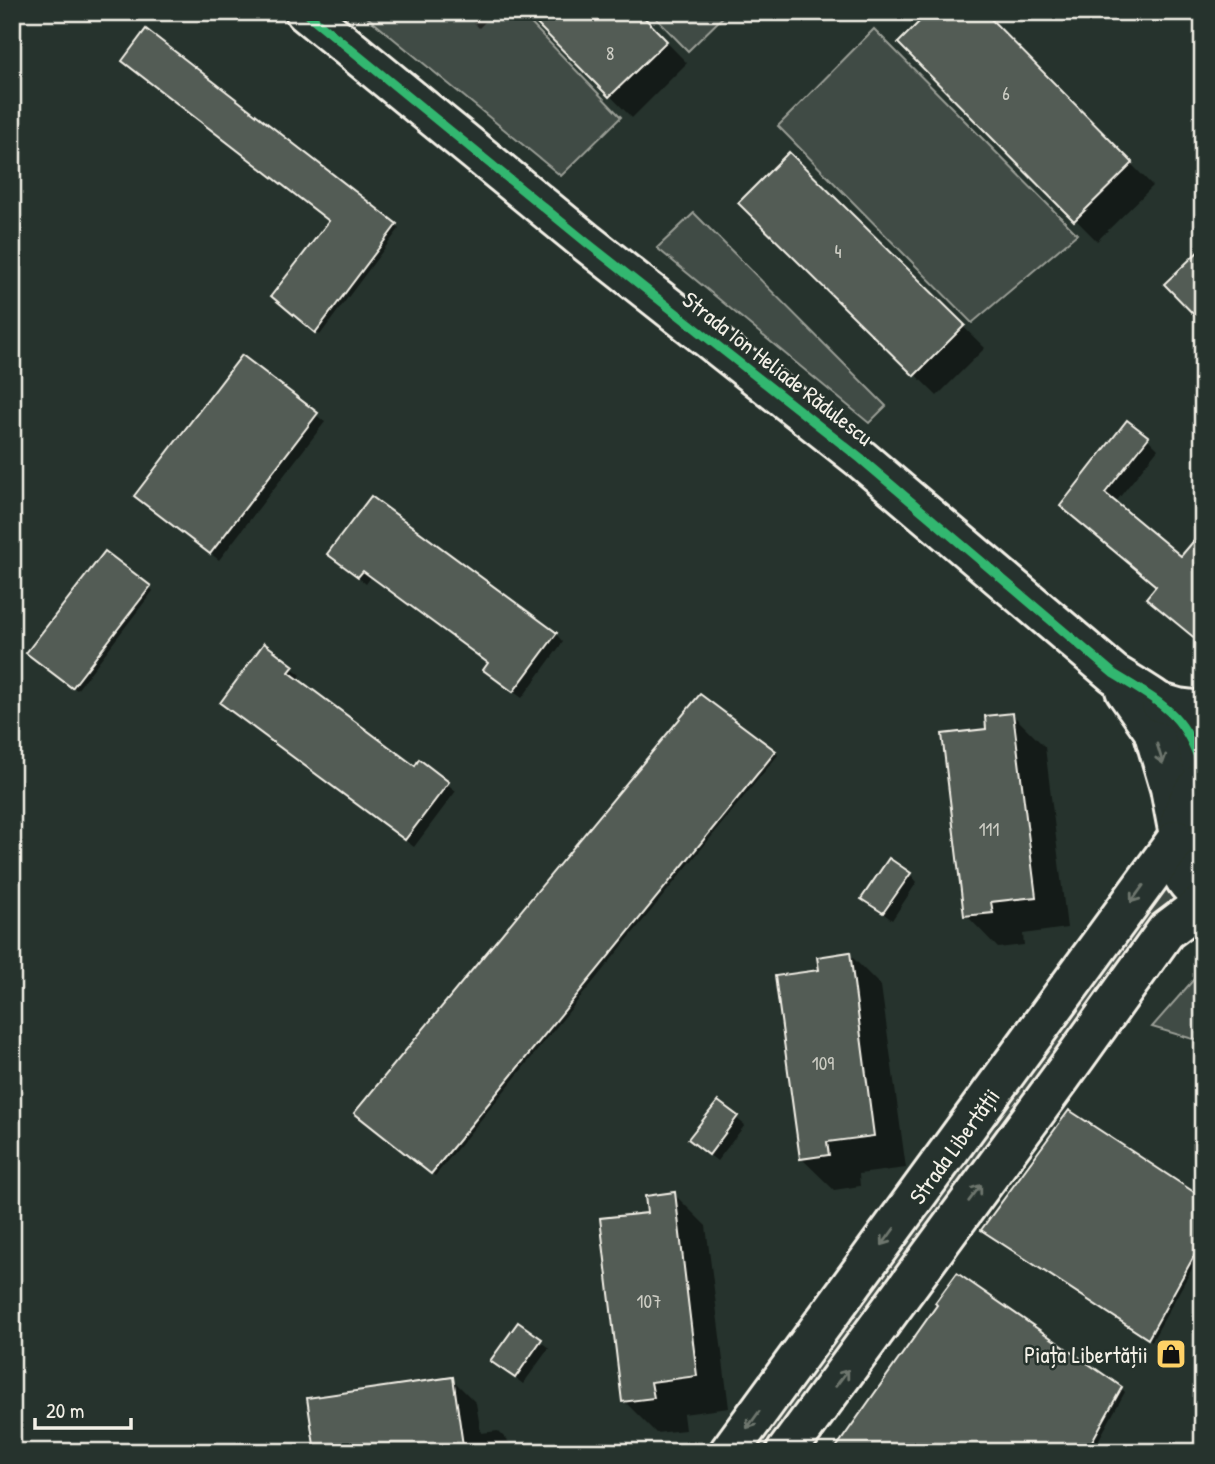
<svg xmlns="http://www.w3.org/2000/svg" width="1215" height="1464" viewBox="0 0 1215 1464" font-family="'Patrick Hand',sans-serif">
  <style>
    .green { fill: #414b45; stroke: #9a9e96; stroke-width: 2 }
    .shadow { fill: #0007 }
    .building { fill: #525c55; stroke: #f4f1e8; stroke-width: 2 }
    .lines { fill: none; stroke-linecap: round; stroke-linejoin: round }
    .minor-casing { stroke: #f4f1e8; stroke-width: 44 }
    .major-casing { stroke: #f4f1e8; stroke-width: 44 }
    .minor { stroke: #26332d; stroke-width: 38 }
    .major { stroke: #26332d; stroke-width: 38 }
    .cycleway-casing { stroke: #26332d; stroke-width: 13 }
    .cycleway { stroke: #33b770; stroke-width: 9 }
    .oneway { stroke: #6e766e }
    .labels { text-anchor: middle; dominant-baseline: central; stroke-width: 5; stroke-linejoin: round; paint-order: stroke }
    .number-label { font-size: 19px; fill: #ccccc3 }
    .street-label { font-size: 23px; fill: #f4f1e8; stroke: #26332d }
    .poi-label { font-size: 23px; fill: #f4f1e8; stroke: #26332d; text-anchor: end }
  </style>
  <rect width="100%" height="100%" fill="#26332d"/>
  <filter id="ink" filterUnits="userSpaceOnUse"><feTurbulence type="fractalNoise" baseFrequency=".0143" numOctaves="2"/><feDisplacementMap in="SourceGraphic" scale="14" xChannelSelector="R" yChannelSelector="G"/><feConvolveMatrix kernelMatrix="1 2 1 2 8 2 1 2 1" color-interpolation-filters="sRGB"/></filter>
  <g filter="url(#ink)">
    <g class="green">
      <polygon points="361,12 520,12 621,117 561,176"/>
      <polygon points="650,12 728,12 688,51"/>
      <polygon points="874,29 1077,234 972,323 778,126"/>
      <polygon points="694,213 886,406 869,423 657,248"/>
      <polygon points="1177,839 1192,890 786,1452 729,1452"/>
      <polygon points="1203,969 1203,1042 1152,1027"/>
    </g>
    <g class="shadow">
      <polygon points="464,12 495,12 479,28"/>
      <polygon points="528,12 637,12 687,63 632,118"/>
      <polygon points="981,12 1153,186 1097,241 900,43"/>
      <polygon points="147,32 399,229 320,335 276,300 331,221"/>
      <polygon points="789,155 985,348 937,396 741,203"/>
      <polygon points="242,357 325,422 219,560 144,503"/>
      <polygon points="1147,438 1158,449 1115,503 1182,558 1158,587 1073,517"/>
      <polygon points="330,554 556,634 563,642 522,698 493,677 489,664 371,577 366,584"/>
      <polygon points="150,587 153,591 77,690 32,656"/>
      <polygon points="264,646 301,675 297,680 415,768 420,762 456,791 414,847 230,710"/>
      <polygon points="1013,715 1045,747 1067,928 1023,934 1024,945 998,948 966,915 988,731"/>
      <polygon points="775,752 778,755 435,1176 359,1116"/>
      <polygon points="910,874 917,882 892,920 864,899"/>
      <polygon points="849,954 881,986 906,1168 859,1174 860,1186 834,1190 801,1158 821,972"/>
      <polygon points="718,1104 745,1125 717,1161 698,1146"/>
      <polygon points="674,1194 706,1226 729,1408 683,1414 685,1430 656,1433 624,1401 649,1214"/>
      <polygon points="1203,1200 1203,1249 1152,1341 986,1233"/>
      <polygon points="939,1305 1121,1388 1125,1392 1092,1452 835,1452"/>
      <polygon points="518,1325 549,1348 523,1384 493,1361"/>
      <polygon points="452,1379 476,1403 481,1433 498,1431 519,1452 316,1452"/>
    </g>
    <g class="building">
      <polygon points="525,12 639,12 667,41 609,97"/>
      <polygon points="929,12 984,12 1133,163 1074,221 898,43"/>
      <polygon points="146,29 397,224 315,333 271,296 329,221 122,61"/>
      <polygon points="789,152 965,325 914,376 738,203"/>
      <polygon points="1203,247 1203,324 1164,284"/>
      <polygon points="242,355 318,413 210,554 134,496"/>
      <polygon points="1127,420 1149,437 1105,493 1181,556 1203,530 1203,645 1146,598 1156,586 1060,506"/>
      <polygon points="371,496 557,633 513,692 483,670 488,663 363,571 358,577 327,554"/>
      <polygon points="105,551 151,586 72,688 26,653"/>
      <polygon points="264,643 294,666 289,672 415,766 419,759 449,782 405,840 220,703"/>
      <polygon points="700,694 776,751 431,1174 354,1113"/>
      <polygon points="1013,713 1036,897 991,902 993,913 964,916 942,734 986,729 985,716"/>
      <polygon points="889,858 911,873 883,913 861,899"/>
      <polygon points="850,952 874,1136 827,1142 829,1155 800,1159 775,976 819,970 817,957"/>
      <polygon points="718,1101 738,1116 709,1155 688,1139"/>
      <polygon points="1069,1110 1203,1198 1203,1240 1148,1339 981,1230"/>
      <polygon points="675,1192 697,1376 651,1382 654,1398 622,1402 600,1218 647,1213 645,1196"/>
      <polygon points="957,1273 1122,1387 1086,1452 833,1452 937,1305 935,1303"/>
      <polygon points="518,1322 542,1339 515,1378 490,1361"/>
      <polygon points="453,1377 464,1452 315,1452 307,1398"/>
    </g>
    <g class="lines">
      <g class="minor-casing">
        <g id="minor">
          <path d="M305,12L586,242L861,459L1114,674C1163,704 1186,714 1203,772"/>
          <polyline points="1125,690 1153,730 1170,788 1178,830"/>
        </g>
      </g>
      <g class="major-casing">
        <g id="major">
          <polyline points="1161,703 1178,708 1203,711"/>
          <path d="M1203,781C1175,805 1162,878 1203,894"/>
          <polyline points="729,1452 1177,839"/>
          <polyline points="786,1452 1062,1076 1166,931 1203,903"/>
        </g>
      </g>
      <use href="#minor" class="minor"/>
      <use href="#major" class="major"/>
      <g class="cycleway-casing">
        <path id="cycleway" d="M305,12L586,242L861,459L1114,674C1163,704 1186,714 1203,772"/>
      </g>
      <use href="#cycleway" class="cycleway"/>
    </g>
    <defs><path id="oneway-shaft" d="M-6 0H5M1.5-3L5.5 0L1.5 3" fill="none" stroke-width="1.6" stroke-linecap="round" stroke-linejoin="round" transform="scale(1.75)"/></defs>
    <g class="oneway">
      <use href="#oneway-shaft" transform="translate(1160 754) rotate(73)"/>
      <use href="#oneway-shaft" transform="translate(1137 894) rotate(126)"/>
      <use href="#oneway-shaft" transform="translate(975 1193) rotate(-53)"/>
      <use href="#oneway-shaft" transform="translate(888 1237) rotate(126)"/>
      <use href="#oneway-shaft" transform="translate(842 1378) rotate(-53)"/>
      <use href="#oneway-shaft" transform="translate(753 1420) rotate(126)"/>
    </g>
  </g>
  <defs>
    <g id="shop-square" transform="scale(1.575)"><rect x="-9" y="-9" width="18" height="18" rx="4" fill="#ffd166" stroke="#26332d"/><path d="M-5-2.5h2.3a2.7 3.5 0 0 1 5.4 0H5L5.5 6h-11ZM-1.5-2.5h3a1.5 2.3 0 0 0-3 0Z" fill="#111"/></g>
  </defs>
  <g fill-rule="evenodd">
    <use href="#shop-square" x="1171" y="1354"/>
  </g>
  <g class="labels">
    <g class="number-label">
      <text x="610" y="53">8</text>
      <text x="1006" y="93">6</text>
      <text x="838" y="251">4</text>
      <text x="989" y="829">111</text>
      <text x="823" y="1063">109</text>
      <text x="649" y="1301">107</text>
    </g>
    <g class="street-label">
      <text transform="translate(778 368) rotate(38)">Strada Ion Heliade Rădulescu</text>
      <text transform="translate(954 1146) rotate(-54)">Strada Libertății</text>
    </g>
    <g class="poi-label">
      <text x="1148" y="1354">Piața Libertății</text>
    </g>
  </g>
  <rect width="1215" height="1464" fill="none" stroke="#26332d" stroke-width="42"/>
  <rect x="21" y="21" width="1173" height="1422" fill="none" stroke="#f4f1e8" stroke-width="2.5" filter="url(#ink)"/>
  <path d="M35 1418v10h96v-10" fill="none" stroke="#f4f1e8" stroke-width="3.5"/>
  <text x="46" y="1418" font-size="21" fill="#f4f1e8" stroke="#26332d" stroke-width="5" paint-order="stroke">20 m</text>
</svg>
